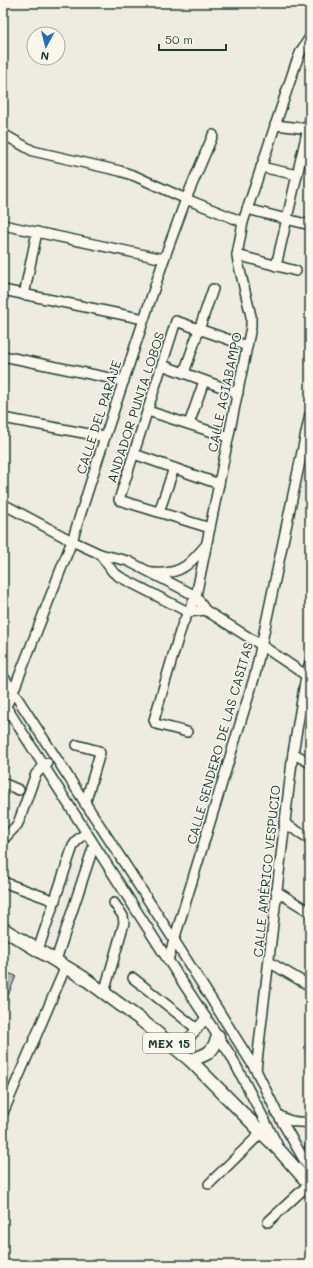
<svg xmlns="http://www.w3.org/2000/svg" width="313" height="1268" viewBox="0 0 313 1268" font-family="Mali,sans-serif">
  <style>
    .building { fill: #b4bbb0; stroke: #1f3d34 }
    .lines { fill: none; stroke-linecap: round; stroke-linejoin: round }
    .minor-casing { stroke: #1f3d34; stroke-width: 12 }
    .major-casing { stroke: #1f3d34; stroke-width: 15 }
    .minor { stroke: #fbf7ec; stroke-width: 9 }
    .major { stroke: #fbf7ec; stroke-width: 12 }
    .labels { text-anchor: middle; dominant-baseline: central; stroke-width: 3; stroke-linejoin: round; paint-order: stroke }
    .shield { fill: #fbf7ec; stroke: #61756b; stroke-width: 1 }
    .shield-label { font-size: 12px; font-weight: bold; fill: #1f3d34 }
    .street-label { font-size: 13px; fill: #1f3d34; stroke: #fbf7ec }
  </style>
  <rect width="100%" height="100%" fill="#eeece1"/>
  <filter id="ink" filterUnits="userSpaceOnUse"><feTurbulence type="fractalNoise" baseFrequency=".025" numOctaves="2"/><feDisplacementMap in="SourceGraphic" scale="8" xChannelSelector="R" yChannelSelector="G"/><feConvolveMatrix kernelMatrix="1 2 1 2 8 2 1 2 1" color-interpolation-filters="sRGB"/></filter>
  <g filter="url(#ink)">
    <g class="building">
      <polygon points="3,971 16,976 3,1008"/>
      <polygon points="3,1066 8,1069 3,1081"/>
    </g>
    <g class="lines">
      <g class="minor-casing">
        <g id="minor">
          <polyline points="275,125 310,129"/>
          <polyline points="3,134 33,151 120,171 135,176 186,199 243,222"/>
          <polyline points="261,167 297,175"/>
          <polyline points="247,209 310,225"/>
          <polyline points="3,225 164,259"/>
          <polyline points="237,255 296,271"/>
          <polyline points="276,266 310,119"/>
          <polyline points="3,290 144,319"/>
          <polyline points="24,295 37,232"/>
          <polyline points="3,356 124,381"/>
          <polyline points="162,365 238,393"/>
          <polyline points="184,373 213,289"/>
          <polyline points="148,411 228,437"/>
          <polyline points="3,418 105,437"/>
          <polyline points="189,424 204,381"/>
          <polyline points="134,454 219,484"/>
          <polyline points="3,504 72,541 100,554 128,561 196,596 205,610 261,645 310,678"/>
          <polyline points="159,512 174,468"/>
          <polyline points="210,528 119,500 176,321 247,346"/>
          <polyline points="100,554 113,572 120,577 188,612 205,610"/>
          <path d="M155,573C181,575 191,563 206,545"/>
          <polyline points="3,676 174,940 256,1070 277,1113 310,1170"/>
          <polyline points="3,702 168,960 231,1056 277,1144"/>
          <polyline points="6,706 13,692 72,541 105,437 164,259 186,199 213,135"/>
          <polyline points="187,732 156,724 154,720 179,635 183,623 196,596 251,327 251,316 238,262 237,255 243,222 295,66 301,51 310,37"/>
          <polyline points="77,745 99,751 100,753 85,804"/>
          <polyline points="293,753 310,763"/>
          <polyline points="3,783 19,790"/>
          <polyline points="284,823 310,839"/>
          <polyline points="3,840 17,825 19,821 34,779 36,774 47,763"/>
          <polyline points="3,882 55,901"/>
          <polyline points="276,891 310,912"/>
          <polyline points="38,950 73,846 78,839 86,833"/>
          <polyline points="56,960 94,845"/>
          <polyline points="168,960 255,675 310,414"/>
          <polyline points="269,962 310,986"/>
          <polyline points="133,978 197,1029"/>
          <polyline points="104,993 124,923 123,916 114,903"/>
          <polyline points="179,1050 206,1018"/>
          <polyline points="256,1070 293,753 306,676 310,662"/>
          <polyline points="3,1113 66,966"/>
          <path d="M277,1114C286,1121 299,1123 310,1122"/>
          <polyline points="310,1147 310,1151"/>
          <polyline points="209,1184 262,1132"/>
          <polyline points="268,1222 309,1184"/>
        </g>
      </g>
      <g class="major-casing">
        <g id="major">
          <polyline points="3,929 84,978 141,1020 190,1060 280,1151 310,1185"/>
          <path d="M190,1060C207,1055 213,1053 218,1036"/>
        </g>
      </g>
      <use href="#minor" class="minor"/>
      <use href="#major" class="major"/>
    </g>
  </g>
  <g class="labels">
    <rect class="shield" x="143" y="1033" width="52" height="20" rx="3"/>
    <g class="shield-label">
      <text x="169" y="1043">MEX 15</text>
    </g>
    <g class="street-label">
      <text transform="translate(224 392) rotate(-78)">CALLE AGIABAMPO</text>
      <text transform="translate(135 407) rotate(-72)">ANDADOR PUNTA LOBOS</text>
      <text transform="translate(98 417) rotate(-72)">CALLE DEL PARAJE</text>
      <text transform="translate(219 743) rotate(-74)">CALLE SENDERO DE LAS CASITAS</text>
      <text transform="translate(266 871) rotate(-84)">CALLE AMÉRICO VESPUCIO</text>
    </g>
  </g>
  <rect width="313" height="1268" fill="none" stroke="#fbf7ec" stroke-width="16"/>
  <rect x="8" y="8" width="297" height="1252" fill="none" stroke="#1f3d34" stroke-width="1.5" filter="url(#ink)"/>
  <g transform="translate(46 46) rotate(187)"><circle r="19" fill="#fbf7ec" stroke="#a3ada2"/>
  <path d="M0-3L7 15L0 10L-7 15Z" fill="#1f6fb2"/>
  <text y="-6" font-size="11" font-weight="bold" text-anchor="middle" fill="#1f3d34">N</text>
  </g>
  <path d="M159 44v6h67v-6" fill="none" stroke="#1f3d34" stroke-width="2"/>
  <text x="165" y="44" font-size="12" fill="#1f3d34" stroke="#fbf7ec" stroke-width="3" paint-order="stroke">50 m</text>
</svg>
